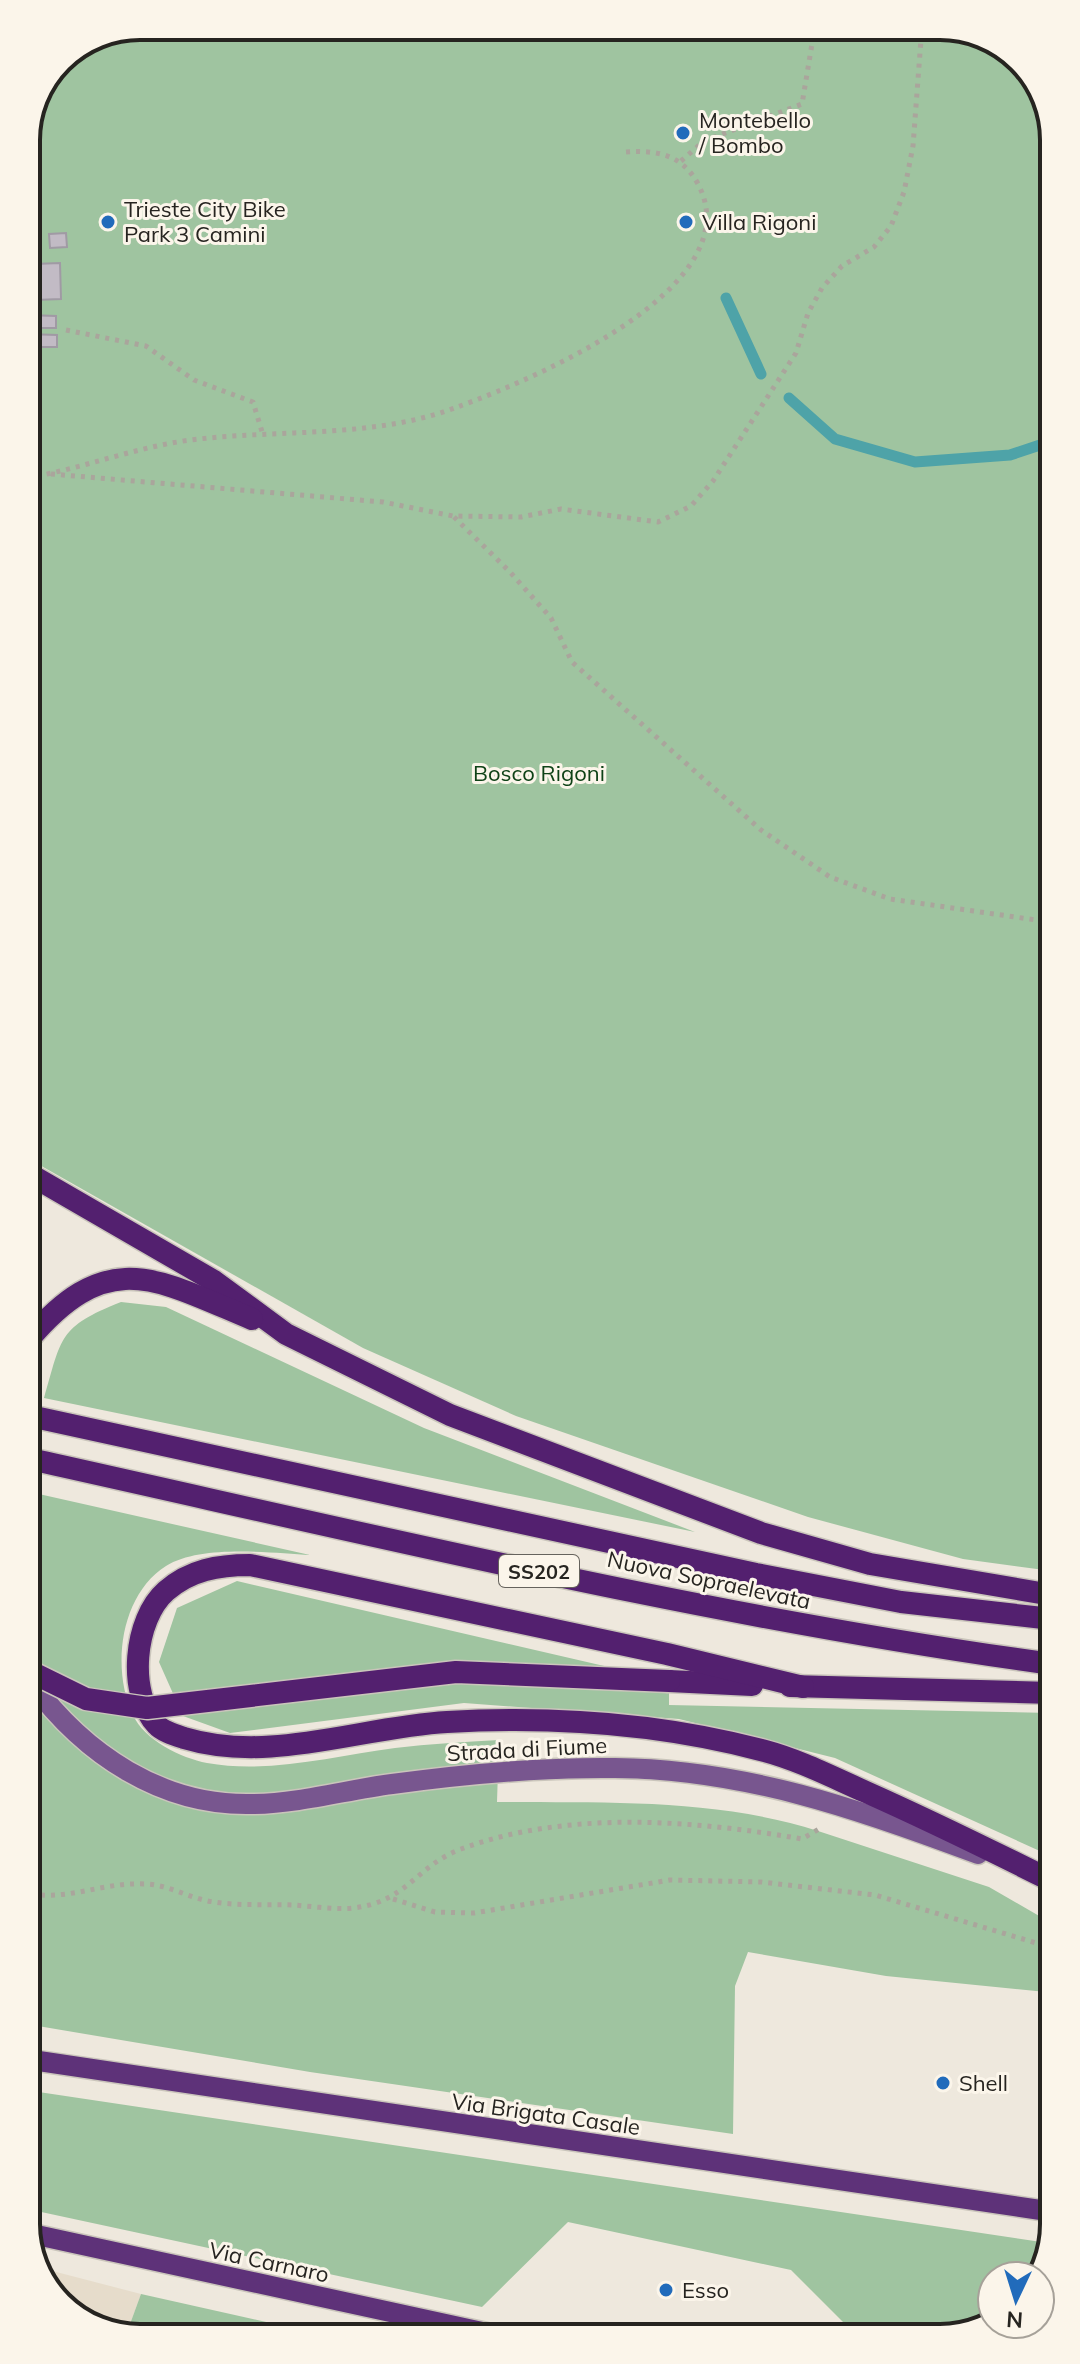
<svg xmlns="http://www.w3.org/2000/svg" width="1080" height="2364" viewBox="0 0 1080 2364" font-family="Mulish,sans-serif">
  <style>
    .built { fill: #e6dccb }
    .green { fill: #9fc4a0 }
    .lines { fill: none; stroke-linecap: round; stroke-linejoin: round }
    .stream { stroke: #4ea3a8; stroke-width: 11 }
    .building { fill: #c2bbc5; stroke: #a09aa4; stroke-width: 2 }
    .secondary-casing { stroke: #cac5bb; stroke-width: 23 }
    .primary-casing { stroke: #cac5bb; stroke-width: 23 }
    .trunk-casing { stroke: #cac5bb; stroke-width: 25 }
    .path { stroke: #aaa59c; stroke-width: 5; stroke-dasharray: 4 6; stroke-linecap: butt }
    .secondary { stroke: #78568f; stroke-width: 20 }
    .primary { stroke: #5e3279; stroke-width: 20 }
    .trunk { stroke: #53206f; stroke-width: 22 }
    .trunk-bridge-casing { stroke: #cac5bb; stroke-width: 25; stroke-linecap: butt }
    .trunk-bridge { stroke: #53206f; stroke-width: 22 }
    .poi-dot { fill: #216bbb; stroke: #fbf5ea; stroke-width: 3 }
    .labels { text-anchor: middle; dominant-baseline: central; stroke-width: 6; stroke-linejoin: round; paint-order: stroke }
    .shield { fill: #fbf5ea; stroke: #66635d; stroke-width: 2 }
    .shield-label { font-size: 20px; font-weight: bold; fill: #262420 }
    .poi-label { font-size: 22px; fill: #262420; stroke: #fbf5ea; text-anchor: start }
    .park-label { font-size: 22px; fill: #0e4216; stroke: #fbf5ea }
    .street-label { font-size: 22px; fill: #262420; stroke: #fbf5ea }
    .rim { fill: none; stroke: #262420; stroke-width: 4 }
  </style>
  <rect width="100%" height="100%" fill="#eee8dd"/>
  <polygon class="built" points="37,2267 141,2294 126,2335 70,2314"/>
  <g class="green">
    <polygon points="140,26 948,26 1010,50 1048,103 1052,1571 963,1559 808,1517 516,1416 363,1348 29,1159 26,133 60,59"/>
    <path d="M121,1302L166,1307L424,1428L695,1532L44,1398C62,1337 58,1327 121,1302Z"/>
    <path d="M30,1492L310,1555C271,1553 201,1544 166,1566C120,1595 111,1669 133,1715C144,1740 181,1758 207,1763C269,1774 334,1756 395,1748C429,1744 464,1742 499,1740L497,1802C603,1803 715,1798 818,1831L989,1887L1053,1924V2032L1042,2026L1046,1992L886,1976L748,1952L735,1986L733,2134L310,2072L32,2025Z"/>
    <polygon points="237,1581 669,1681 669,1705 1052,1713 1053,1857 835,1758 679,1719 464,1703 230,1733 183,1716 159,1662 177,1608"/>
    <polygon points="32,2091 1048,2243 1038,2276 992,2276 992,2320 977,2332 854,2333 791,2270 568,2222 482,2307 32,2210"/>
    <polygon points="141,2294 329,2336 132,2338 126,2335"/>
  </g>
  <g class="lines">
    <g class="stream">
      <polyline points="726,298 761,374"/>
      <polyline points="789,398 835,439 915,462 1010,455 1049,442"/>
    </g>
  </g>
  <g class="building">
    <polygon points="66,233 67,247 50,248 49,234"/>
    <polygon points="60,263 61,299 35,300 34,264"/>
    <polygon points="27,315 56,316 56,328 27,328"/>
    <polygon points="27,334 57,335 57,347 27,347"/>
  </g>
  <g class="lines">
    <g class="secondary-casing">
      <path id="secondary" d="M31,1682C84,1754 162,1807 254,1804C301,1803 346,1790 392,1784C466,1774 541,1767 615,1768C743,1769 859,1809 978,1854"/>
    </g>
    <g class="primary-casing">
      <g id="primary">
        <polyline points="32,2060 1054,2212"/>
        <polyline points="32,2234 496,2335"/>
      </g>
    </g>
    <g class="trunk-casing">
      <g id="trunk">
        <polyline points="29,1174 214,1281 286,1334 450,1415 761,1533 870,1564 1052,1595"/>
        <path d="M30,1338C109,1246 156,1279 252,1319"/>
        <polyline points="30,1416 756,1574 901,1602 1052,1619"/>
        <path d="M30,1459C369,1534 708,1617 1052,1664"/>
        <polyline points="669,1681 752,1685"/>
        <polyline points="790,1686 1052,1693"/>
        <path d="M803,1687L667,1654L250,1565C218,1565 190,1570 166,1591C134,1619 127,1694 157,1725C162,1731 175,1735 184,1738C270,1764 360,1727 447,1722C553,1716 663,1724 765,1751C799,1760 834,1778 866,1792C929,1820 990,1850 1052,1881"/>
      </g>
    </g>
    <g class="path">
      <polyline points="681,161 704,141 802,104 815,26"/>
      <polyline points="66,330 146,346 194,380 253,402 263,435"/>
      <polyline points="51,474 383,502 453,516 521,517 561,509 658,522 691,506 713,481 796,353 808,313 822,288 842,266 874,247 891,226 904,192 913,146 922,26"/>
      <path d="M27,478C85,468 141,445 199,439C279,430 362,437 440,413C515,388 755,291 698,184C682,154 656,150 626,152"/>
      <polyline points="454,517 510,572 551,618 572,662 761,830 830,877 890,899 1050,922"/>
      <path d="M31,1894C71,1900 103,1882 144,1884C168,1884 190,1899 214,1902C239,1906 266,1904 292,1905C312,1906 333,1910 353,1908C407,1902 416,1866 461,1849C566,1810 694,1820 802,1839L819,1829"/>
      <polyline points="393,1899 435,1912 474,1913 670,1880 761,1882 875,1895 1053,1948"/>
    </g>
    <use href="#secondary" class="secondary"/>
    <use href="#primary" class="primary"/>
    <use href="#trunk" class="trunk"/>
    <g class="trunk-bridge-casing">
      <polyline id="trunk-bridge" points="31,1672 86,1699 147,1708 456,1672 669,1681"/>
    </g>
    <use href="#trunk-bridge" class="trunk-bridge"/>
  </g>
  <g class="poi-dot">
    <circle cx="683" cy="133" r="8"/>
    <circle cx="108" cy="222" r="8"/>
    <circle cx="686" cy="222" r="8"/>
    <circle cx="943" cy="2083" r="8"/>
    <circle cx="666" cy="2290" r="8"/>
  </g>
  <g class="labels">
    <rect class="shield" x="499" y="1555" width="80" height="32" rx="6"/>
    <g class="shield-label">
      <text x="539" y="1571">SS202</text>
    </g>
    <g class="poi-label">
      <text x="699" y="120">Montebello<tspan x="699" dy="25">/ Bombo</tspan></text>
      <text x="124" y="209">Trieste City Bike<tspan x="124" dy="25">Park 3 Camini</tspan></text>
      <text x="702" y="222">Villa Rigoni</text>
      <text x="959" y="2083">Shell</text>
      <text x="682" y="2290">Esso</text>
    </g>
    <g class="park-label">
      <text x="539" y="773">Bosco Rigoni</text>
    </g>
    <g class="street-label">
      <text transform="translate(709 1580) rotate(12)">Nuova Sopraelevata</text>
      <text transform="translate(527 1749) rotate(-3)">Strada di Fiume</text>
      <text transform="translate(546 2114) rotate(8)">Via Brigata Casale</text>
      <text transform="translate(269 2262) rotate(12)">Via Carnaro</text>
    </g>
  </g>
  <path d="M0 0H1080V2364H0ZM140 40H940A100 100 0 0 1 1040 140V2224A100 100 0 0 1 940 2324H140A100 100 0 0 1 40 2224V140A100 100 0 0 1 140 40Z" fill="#fbf5ea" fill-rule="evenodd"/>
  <path class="rim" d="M140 40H940A100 100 0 0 1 1040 140V2224A100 100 0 0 1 940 2324H140A100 100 0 0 1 40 2224V140A100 100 0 0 1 140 40Z"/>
  <g transform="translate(1016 2300) rotate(184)"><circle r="38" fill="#fbf5ea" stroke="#a6a199" stroke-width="2"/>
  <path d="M0-6L14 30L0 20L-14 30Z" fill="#216bbb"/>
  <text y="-12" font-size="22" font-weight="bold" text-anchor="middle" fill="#262420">N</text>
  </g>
</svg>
